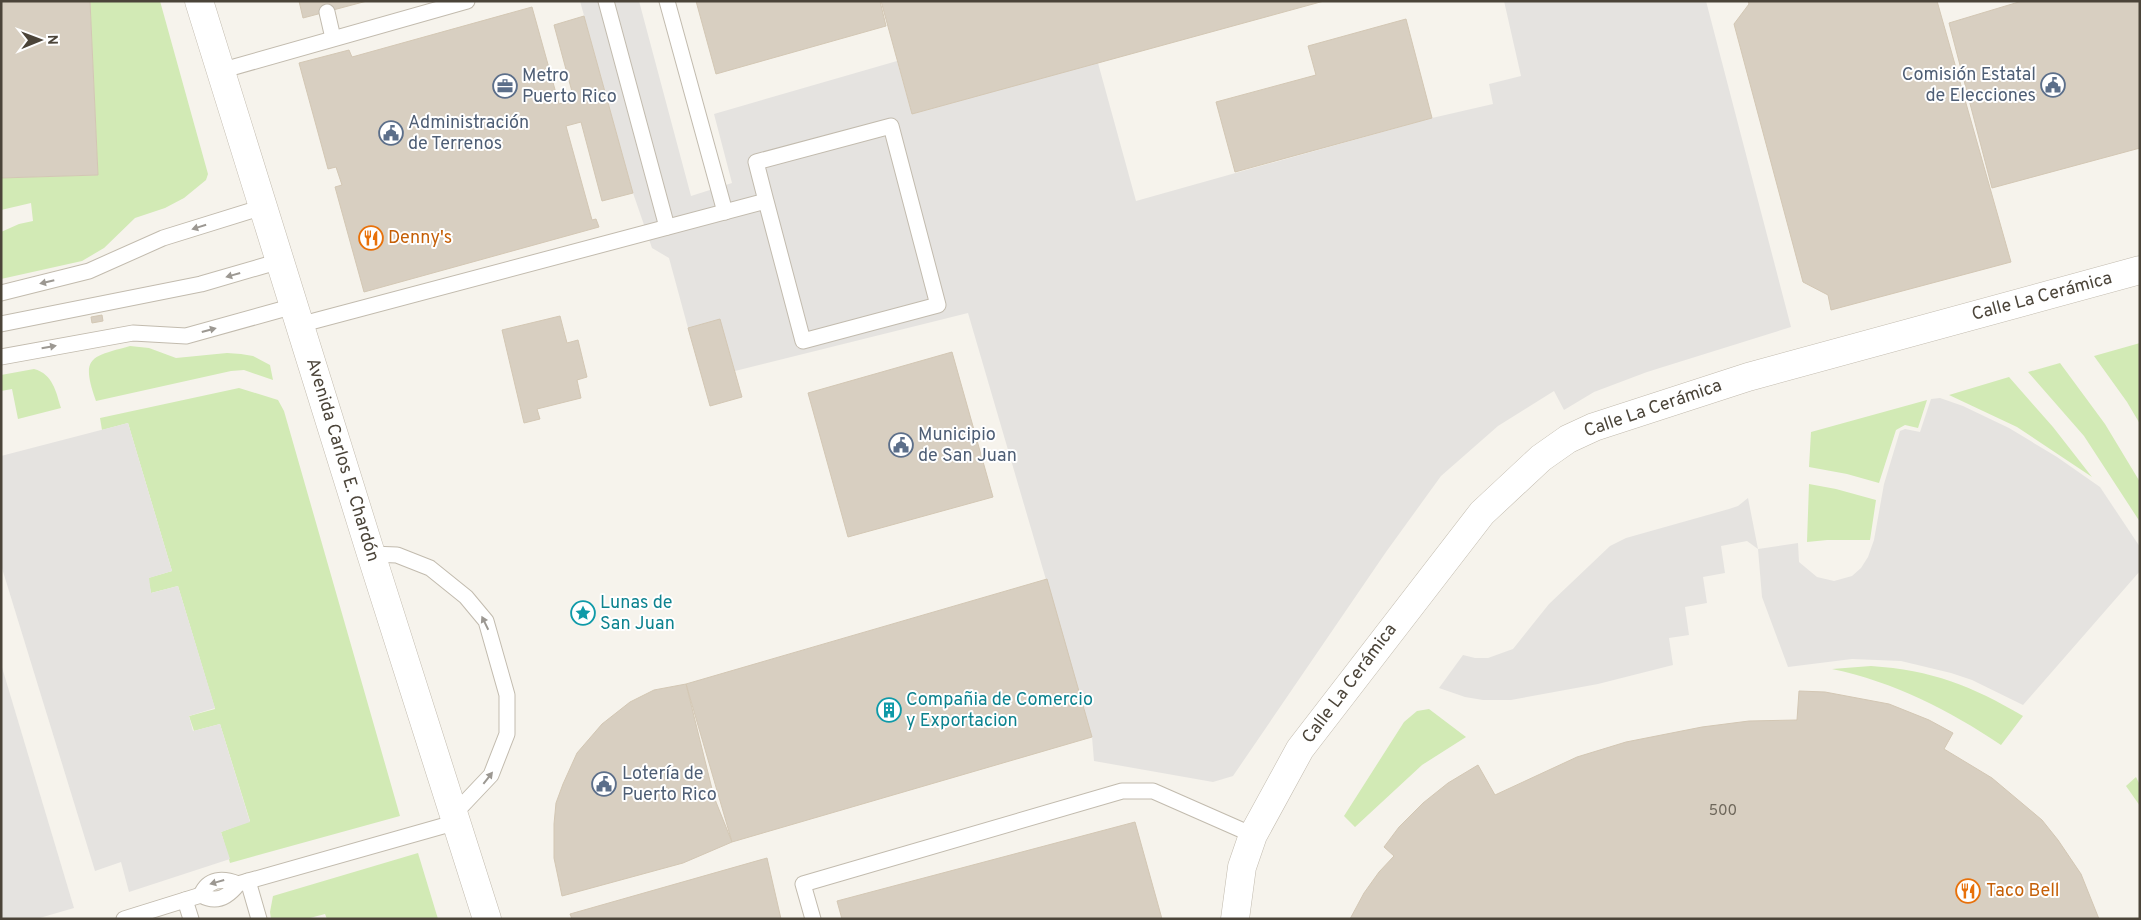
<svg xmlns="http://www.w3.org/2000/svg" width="2141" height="920" viewBox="0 0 2141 920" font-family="Overpass,sans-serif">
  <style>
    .green { fill: #d2eab5 }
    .parking { fill: #e5e3e0 }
    .building { fill: #d8cfc1; stroke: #d3c7b4 }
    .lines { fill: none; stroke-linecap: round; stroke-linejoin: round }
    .service-casing { stroke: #c2bbae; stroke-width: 17 }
    .minor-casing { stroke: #c2bbae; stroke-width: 29 }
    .tertiary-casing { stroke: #c2bbae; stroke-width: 29 }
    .service { stroke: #fff; stroke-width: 15 }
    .minor { stroke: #fff; stroke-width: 28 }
    .tertiary { stroke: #fff; stroke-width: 28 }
    .oneway { fill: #9c9892 }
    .labels { text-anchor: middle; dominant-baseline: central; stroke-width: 4; stroke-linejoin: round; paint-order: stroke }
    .number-label { font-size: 15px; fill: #6e675b }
    .service-label { font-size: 18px; fill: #4e5e75; stroke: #fff; text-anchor: start }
    .food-label { font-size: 18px; fill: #c56008; stroke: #fff; text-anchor: start }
    .street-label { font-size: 18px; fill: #4b4439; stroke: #fff }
    .culture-label { font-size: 18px; fill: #0d838f; stroke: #fff; text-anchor: start }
  </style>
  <rect width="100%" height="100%" fill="#f6f3ec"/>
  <g class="green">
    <polygon points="90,1 160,1 208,174 206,180 184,198 165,208 135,218 104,248 82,261 1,279 1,232 19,224 33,221 31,203 1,210 1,178 98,175"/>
    <polygon points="2140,343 2140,424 2127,402 2094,356"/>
    <path d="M130,346L149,348L176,358L227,353L241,354L253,356L270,365L273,380L244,370L231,371L96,401C80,356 91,357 130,346Z"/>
    <polygon points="2060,363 2105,424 2140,482 2140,522 2084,436 2028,372"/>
    <path d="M34,369C53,374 56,392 61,408L18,419L12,389L1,391V375Z"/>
    <polygon points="2009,377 2053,427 2092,477 2017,427 1949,395"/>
    <polygon points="239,388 278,400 284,411 400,816 230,863 221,832 250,821 220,724 194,731 189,716 215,709 178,586 151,593 148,578 172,571 128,423 102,430 100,418"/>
    <polygon points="1927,400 1918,428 1905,425 1896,430 1879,483 1847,474 1809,467 1811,432"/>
    <polygon points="1809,484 1836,489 1876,500 1870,540 1827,540 1807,542"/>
    <path d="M1871,666C1932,670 1972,686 2023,716L2001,745C1949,710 1894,682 1832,669Z"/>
    <polygon points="1429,709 1466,737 1422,765 1355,827 1344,816 1404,722 1417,711"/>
    <polygon points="2136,777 2140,785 2140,806 2126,786"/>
    <polygon points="418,853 438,919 327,919 325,914 306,919 271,919 270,912 273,896"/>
  </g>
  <g class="parking">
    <polygon points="580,1 639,1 691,196 732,183 714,114 897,61 912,114 1098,63 1136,201 1432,118 1493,104 1489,84 1521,76 1504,1 1706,1 1791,327 1647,372 1594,392 1564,410 1554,391 1498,426 1441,476 1386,552 1233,776 1213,782 1094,761 1092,737 968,313 735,371 720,320 688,328 669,258 652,248 633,193"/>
    <polygon points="1940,398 1963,406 2009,428 2057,457 2100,487 2140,547 2140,571 2023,705 1972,680 1951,673 1901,661 1852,659 1788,667 1762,597 1758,549 1747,541 1721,546 1725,573 1703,577 1707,603 1685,607 1689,635 1669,638 1673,665 1598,684 1511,700 1483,700 1465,697 1439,688 1463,655 1475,658 1488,658 1513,649 1549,604 1610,546 1626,538 1729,509 1738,506 1748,498 1758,549 1798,543 1799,562 1817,577 1834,581 1852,576 1861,568 1868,557 1874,540 1884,484 1900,431 1905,429 1920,432 1931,399"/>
    <polygon points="128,423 172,571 149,578 151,593 178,586 215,708 189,716 193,731 220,724 250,822 221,832 230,859 129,892 121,862 95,871 1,565 1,456"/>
    <polygon points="1,664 74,908 36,919 1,919"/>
  </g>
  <g class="building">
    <polygon points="1,1 90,1 98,175 1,178"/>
    <polygon points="299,1 367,1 303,18"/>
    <polygon points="696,1 880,1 886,26 716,74"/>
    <polygon points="881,1 1324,1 912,114"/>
    <polygon points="1748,1 1937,1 2011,262 1831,310 1828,295 1803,282 1734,24 1749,4"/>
    <polygon points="2022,1 2140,1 2140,148 1992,188 1949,23"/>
    <polygon points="532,7 559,104 574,99 554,25 584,16 633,193 602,201 581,122 566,126 592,220 596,219 599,227 364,292 335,187 342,185 336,167 328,169 299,63 349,50 352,57"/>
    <polygon points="1406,19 1432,118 1235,172 1216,102 1316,75 1308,46"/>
    <polygon points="102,315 103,321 92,323 91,317"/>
    <polygon points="560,316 567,343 578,340 587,377 577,380 581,398 537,409 540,419 524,423 502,330"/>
    <polygon points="720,319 742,397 710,406 688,328"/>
    <polygon points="952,352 993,497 848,537 808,393"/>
    <polygon points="1047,579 1092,737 732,842 686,684"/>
    <polygon points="686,684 714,797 732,842 683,863 562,896 554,858 554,824 556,803 563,784 577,753 602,724 630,702 654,690"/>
    <polygon points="1799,691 1825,692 1889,704 1929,720 1953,733 1944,749 1992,778 2042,820 2058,840 2081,874 2099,919 1350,919 1364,893 1379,872 1394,856 1384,847 1399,827 1423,803 1448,783 1478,765 1495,795 1577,757 1626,742 1702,727 1749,721 1797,720"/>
    <polygon points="1135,822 1162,919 842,919 837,901"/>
    <polygon points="767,858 781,919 572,919 570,914"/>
  </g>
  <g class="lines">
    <g class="service-casing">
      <g id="service">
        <polyline points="606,1 667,227"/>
        <polyline points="667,1 725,212"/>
        <polyline points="327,12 333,38"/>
        <polyline points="220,71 467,1"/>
        <polyline points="1,293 89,271 163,238 263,207"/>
        <polyline points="1,324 201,284 280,261"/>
        <polyline points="299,325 766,201 803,341 938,305 891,126 756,162 766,201"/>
        <polyline points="1,357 133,333 186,336 294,306"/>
        <polyline points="371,554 397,555 430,568 466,597 486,621 507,695 507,734 491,775 455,813"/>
        <polyline points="248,881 259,919"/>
        <path d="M201,895C208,878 223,878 238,884L457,822"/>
        <polyline points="185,900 191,919"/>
        <path d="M124,919L201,895C217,904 228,897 238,884"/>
        <polyline points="813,919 803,884 1122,791 1153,791 1253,835"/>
      </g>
    </g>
    <g class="minor-casing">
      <polyline id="minor" points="1235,919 1242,867 1253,835 1300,749 1482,513 1541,458 1568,439 1594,427 1748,377 2140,270"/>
    </g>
    <g class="tertiary-casing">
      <polyline id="tertiary" points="199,1 371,554 487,919"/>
    </g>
    <use href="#service" class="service"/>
    <use href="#minor" class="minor"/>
    <use href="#tertiary" class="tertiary"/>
  </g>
  <defs><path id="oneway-solid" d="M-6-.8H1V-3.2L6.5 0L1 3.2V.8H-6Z" transform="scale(1.25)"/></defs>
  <g class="oneway">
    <use href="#oneway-solid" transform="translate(199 227) rotate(163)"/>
    <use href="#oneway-solid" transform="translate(233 275) rotate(164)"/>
    <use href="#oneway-solid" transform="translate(47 282) rotate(167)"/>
    <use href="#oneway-solid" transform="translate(209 330) rotate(-15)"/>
    <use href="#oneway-solid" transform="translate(49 347) rotate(-10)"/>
    <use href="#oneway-solid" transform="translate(485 623) rotate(-116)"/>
    <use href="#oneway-solid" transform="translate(488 778) rotate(-52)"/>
    <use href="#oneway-solid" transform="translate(217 882) rotate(164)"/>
  </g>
  <defs>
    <g id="civic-ring" transform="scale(1.25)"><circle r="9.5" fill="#fff" stroke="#5c6f8a" stroke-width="1.5"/><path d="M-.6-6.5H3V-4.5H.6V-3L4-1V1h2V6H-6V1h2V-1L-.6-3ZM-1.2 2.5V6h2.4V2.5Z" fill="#5c6f8a"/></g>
    <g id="office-ring" transform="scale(1.25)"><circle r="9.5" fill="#fff" stroke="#5c6f8a" stroke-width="1.5"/><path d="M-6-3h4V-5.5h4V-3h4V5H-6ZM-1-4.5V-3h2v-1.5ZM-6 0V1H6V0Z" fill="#5c6f8a"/></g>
    <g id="restaurant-ring" transform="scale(1.25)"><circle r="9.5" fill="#fff" stroke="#e8710a" stroke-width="1.5"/><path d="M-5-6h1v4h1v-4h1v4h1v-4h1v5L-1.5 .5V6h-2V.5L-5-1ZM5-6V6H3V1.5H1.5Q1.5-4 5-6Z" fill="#e8710a"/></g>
    <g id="sight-ring" transform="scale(1.25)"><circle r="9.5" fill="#fff" stroke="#0f9aa8" stroke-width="1.5"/><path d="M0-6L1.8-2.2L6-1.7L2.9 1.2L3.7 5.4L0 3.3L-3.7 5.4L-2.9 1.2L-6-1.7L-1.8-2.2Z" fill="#0f9aa8"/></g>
    <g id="building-ring" transform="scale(1.25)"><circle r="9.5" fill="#fff" stroke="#0f9aa8" stroke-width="1.5"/><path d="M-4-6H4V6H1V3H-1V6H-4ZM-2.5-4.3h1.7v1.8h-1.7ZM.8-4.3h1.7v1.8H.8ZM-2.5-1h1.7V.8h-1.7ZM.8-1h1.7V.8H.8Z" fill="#0f9aa8"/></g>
  </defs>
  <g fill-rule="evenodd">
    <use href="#civic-ring" x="2053" y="85"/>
    <use href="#office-ring" x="505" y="86"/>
    <use href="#civic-ring" x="391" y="133"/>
    <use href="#restaurant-ring" x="371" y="238"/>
    <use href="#civic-ring" x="901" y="445"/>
    <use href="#sight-ring" x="583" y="613"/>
    <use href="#building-ring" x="889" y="710"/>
    <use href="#civic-ring" x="604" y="784"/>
    <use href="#restaurant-ring" x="1968" y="891"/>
  </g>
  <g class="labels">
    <g class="number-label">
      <text x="1723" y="811">500</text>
    </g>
    <g class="service-label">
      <text x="2036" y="75" text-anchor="end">Comisión Estatal<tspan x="2036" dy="21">de Elecciones</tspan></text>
      <text x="522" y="76">Metro<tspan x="522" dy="21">Puerto Rico</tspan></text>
      <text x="408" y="123">Administración<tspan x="408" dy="21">de Terrenos</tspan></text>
      <text x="918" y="435">Municipio<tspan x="918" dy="21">de San Juan</tspan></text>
      <text x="622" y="774">Lotería de<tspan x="622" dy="21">Puerto Rico</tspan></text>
    </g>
    <g class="food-label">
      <text x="388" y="238">Denny's</text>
      <text x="1986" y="891">Taco Bell</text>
    </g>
    <g class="street-label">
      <text transform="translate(2042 297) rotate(-15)">Calle La Cerámica</text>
      <text transform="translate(1653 409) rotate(-19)">Calle La Cerámica</text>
      <text transform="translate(342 460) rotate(73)">Avenida Carlos E. Chardón</text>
      <text transform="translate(1350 684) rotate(-53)">Calle La Cerámica</text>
    </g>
    <g class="culture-label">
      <text x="600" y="603">Lunas de<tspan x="600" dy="21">San Juan</tspan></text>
      <text x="906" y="700">Compañia de Comercio<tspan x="906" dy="21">y Exportacion</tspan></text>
    </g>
  </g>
  <rect width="2141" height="920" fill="none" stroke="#4b4439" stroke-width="5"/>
  <g transform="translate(40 40) rotate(89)" stroke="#ffffff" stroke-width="4" paint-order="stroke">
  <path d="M0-4L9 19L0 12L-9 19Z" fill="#4b4439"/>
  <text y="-8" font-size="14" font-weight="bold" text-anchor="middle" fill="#4b4439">N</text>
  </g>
</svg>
